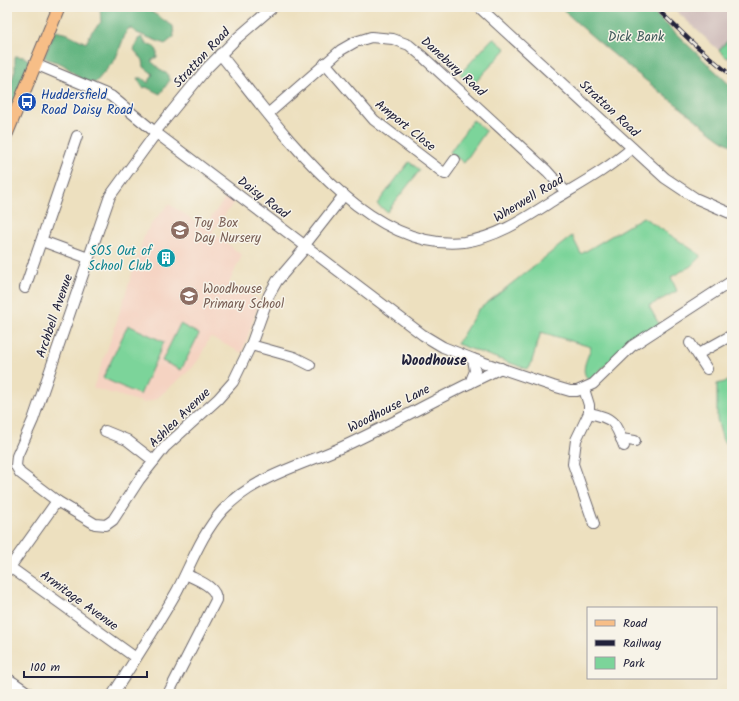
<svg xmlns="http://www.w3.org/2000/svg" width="739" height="701" viewBox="0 0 739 701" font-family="Kalam,sans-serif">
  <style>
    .built { fill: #f5d3c2 }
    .industrial { fill: #d1c0bd }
    .green { fill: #7cd49a; stroke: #4f7b6a }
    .forest { fill: #65b682; stroke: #446c5e }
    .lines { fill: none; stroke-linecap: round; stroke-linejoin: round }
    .minor-casing { stroke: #696469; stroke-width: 12 }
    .major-casing { stroke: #696469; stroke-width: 14 }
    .minor { stroke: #fff; stroke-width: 10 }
    .major { stroke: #f7be87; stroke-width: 12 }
    .rail-casing { stroke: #22223b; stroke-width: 4 }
    .rail { stroke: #f7f3e8; stroke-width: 2.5; stroke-dasharray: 8; stroke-linecap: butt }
    .labels { text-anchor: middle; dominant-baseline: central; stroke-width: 3; stroke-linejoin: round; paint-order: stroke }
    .park-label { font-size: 13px; fill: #3d5758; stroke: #f7f3e8 }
    .street-label { font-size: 13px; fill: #22223b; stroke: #f7f3e8 }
    .transit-label { font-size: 13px; fill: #164399; stroke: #f7f3e8; text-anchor: start }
    .education-label { font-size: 13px; fill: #785e54; stroke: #f7f3e8; text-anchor: start }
    .culture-label { font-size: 13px; fill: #0d838f; stroke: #f7f3e8; text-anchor: end }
    .neighbourhood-label { font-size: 14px; font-weight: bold; fill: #22223b; stroke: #f7f3e8 }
  </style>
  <rect width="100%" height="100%" fill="#f7f3e8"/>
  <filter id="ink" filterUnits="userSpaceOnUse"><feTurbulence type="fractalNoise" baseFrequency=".025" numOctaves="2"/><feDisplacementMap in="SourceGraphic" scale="8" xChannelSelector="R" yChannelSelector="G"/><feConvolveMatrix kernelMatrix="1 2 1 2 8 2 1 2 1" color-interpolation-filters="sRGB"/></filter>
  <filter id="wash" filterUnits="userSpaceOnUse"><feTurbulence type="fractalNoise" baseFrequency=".012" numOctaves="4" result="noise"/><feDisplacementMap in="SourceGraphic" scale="16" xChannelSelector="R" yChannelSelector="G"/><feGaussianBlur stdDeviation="0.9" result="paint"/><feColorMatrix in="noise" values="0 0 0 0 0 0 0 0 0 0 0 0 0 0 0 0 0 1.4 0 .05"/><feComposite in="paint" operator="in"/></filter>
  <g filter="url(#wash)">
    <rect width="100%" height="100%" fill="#ede0bf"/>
    <polygon class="built" points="227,196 235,201 212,232 242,255 229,283 260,300 242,353 210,337 199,359 192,368 156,399 145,403 93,388 110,342 145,233 153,222 169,204 204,227"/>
    <polygon class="industrial" points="672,7 732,7 732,62 727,58"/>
    <g class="green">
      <polygon points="732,36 732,55 727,58 719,50"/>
      <polygon points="493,38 506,49 472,86 460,74"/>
      <polygon points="473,120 486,131 464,163 450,152"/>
      <polygon points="409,162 420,170 387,212 377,204"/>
      <path d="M643,217L699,254L700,257L691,266L671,277L677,291L649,306L660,326L625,346L590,380C578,373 588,358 591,347L541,332L530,367L527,369L457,344L478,310L572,236L581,254Z"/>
      <polygon points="180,324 199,334 181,370 162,361"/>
      <polygon points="128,325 164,342 140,395 103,378"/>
      <polygon points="732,380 732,456 728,444 723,441 717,419 717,384"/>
    </g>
    <g class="forest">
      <path d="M100,7H144L173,26L174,37L165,44L137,33L130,28L127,30L115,60L95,83C79,81 77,75 65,66C59,61 51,62 44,57L55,31L68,34L86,43L92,31L101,22Z"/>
      <path d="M560,7H648L732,87V146C716,137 704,126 690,115C645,80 601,46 560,7Z"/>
      <polygon points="142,37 146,44 152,45 157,50 157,57 151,61 163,72 168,74 168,78 170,80 160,94 146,87 143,88 137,78 142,78 148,83 153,74 144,67 143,60 134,50 138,39"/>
      <polygon points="15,56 24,57 30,61 7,118 7,96 15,70"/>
    </g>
  </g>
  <g filter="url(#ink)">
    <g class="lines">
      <g class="minor-casing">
        <g id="minor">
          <polyline points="479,7 665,178 695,198 732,214"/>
          <path d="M220,54C276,122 363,254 464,242C499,237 527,217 557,198C582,183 609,168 632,148"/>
          <polyline points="325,63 374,120 445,174 455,160"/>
          <polyline points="35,64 111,96 155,132 423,335 443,347 473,359 553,386 570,391 577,391 593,384 632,346 732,281"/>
          <polyline points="269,113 341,50 355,42 371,37 393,39 409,45 422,56 547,171 566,192"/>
          <polyline points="155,132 207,68 236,39 273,7"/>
          <polyline points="42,241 88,258"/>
          <polyline points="304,246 344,195"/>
          <polyline points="25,288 77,136"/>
          <polyline points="690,343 707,369"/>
          <polyline points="251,345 294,357 310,365"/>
          <polyline points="698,354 732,335"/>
          <polyline points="470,383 501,368"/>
          <polyline points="584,389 589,405 589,413 576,440 573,464 594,524"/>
          <path d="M589,413C614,418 615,422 624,446"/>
          <polyline points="105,431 127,440 154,461"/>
          <polyline points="621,439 635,441"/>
          <polyline points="57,501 20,473 16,466 17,456 33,420 110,196 156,133"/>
          <polyline points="7,565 136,658"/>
          <polyline points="10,567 57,501 95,524 106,525 113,520 139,480 165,447 218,399 233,382 251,345 269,295 277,281 306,247"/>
          <polyline points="7,678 30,694"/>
          <polyline points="7,694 14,683"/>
          <path d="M113,694C135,660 157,626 177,591C191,564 202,533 223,510C254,477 300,466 340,448C384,428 427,404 470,383L475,371L473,359"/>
          <path d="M168,694L216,600C217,586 196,580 186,574"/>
        </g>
      </g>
      <g class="major-casing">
        <polyline id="major" points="7,133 59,7"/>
      </g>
      <use href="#minor" class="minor"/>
      <use href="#major" class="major"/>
      <g class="rail-casing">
        <polyline id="rail" points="655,7 694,44 732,76"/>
      </g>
      <use href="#rail" class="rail"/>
    </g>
  </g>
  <defs>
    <g id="bus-disc" transform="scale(1)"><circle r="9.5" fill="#1a4fb4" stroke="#f7f3e8"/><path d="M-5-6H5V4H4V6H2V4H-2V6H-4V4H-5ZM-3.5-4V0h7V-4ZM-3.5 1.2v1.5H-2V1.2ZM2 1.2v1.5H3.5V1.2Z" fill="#fff"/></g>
    <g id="school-disc" transform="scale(1)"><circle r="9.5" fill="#8d6e63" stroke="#f7f3e8"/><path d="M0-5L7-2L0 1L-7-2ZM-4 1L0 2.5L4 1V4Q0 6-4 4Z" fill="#fff"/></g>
    <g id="building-disc" transform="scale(1)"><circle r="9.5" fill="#0f9aa8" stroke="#f7f3e8"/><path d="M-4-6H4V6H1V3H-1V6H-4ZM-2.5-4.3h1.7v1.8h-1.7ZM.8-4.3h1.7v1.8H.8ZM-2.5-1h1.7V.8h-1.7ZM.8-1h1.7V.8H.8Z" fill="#fff"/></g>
  </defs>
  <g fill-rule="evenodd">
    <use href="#bus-disc" x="27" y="102"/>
    <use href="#school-disc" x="180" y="230"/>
    <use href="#building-disc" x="166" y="258"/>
    <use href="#school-disc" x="189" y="296"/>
  </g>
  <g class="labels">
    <g class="park-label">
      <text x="636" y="37">Dick Bank</text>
    </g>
    <g class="street-label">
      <text transform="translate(202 58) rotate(-47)">Stratton Road</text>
      <text transform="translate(453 67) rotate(42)">Danebury Road</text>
      <text transform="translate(609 109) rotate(43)">Stratton Road</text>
      <text transform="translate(405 126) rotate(39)">Amport Close</text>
      <text transform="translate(263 198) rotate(37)">Daisy Road</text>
      <text transform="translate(529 199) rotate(-31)">Wherwell Road</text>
      <text transform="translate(55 316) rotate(-71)">Archbell Avenue</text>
      <text transform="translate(389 409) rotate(-27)">Woodhouse Lane</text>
      <text transform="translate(180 418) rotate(-44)">Ashlea Avenue</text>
      <text transform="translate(79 601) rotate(36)">Armitage Avenue</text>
    </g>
    <g class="transit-label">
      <text x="41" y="95">Huddersfield<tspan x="41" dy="15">Road Daisy Road</tspan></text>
    </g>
    <g class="education-label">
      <text x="194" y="223">Toy Box<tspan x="194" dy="15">Day Nursery</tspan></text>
      <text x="203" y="289">Woodhouse<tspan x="203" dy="15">Primary School</tspan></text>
    </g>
    <g class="culture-label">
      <text x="152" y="251">SOS Out of<tspan x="152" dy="15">School Club</tspan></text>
    </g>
    <g class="neighbourhood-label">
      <text x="434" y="361">Woodhouse</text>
    </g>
  </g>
  <rect width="739" height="701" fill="none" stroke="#f7f3e8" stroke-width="24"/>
  <rect x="587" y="607" width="130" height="72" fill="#f7f3e8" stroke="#a29fa3"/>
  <rect x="595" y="620" width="20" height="6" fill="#f7be87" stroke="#a29fa3"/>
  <text x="623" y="627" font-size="12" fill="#22223b">Road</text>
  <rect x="595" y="640" width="20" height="6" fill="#22223b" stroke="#a29fa3"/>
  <text x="623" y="647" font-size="12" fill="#22223b">Railway</text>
  <rect x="595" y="657" width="20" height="12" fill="#7cd49a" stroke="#a29fa3"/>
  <text x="623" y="667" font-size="12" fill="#22223b">Park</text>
  <path d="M24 671v6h123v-6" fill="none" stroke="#22223b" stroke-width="2"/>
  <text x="30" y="671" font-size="12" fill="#22223b" stroke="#f7f3e8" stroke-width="3" paint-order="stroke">100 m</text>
</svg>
